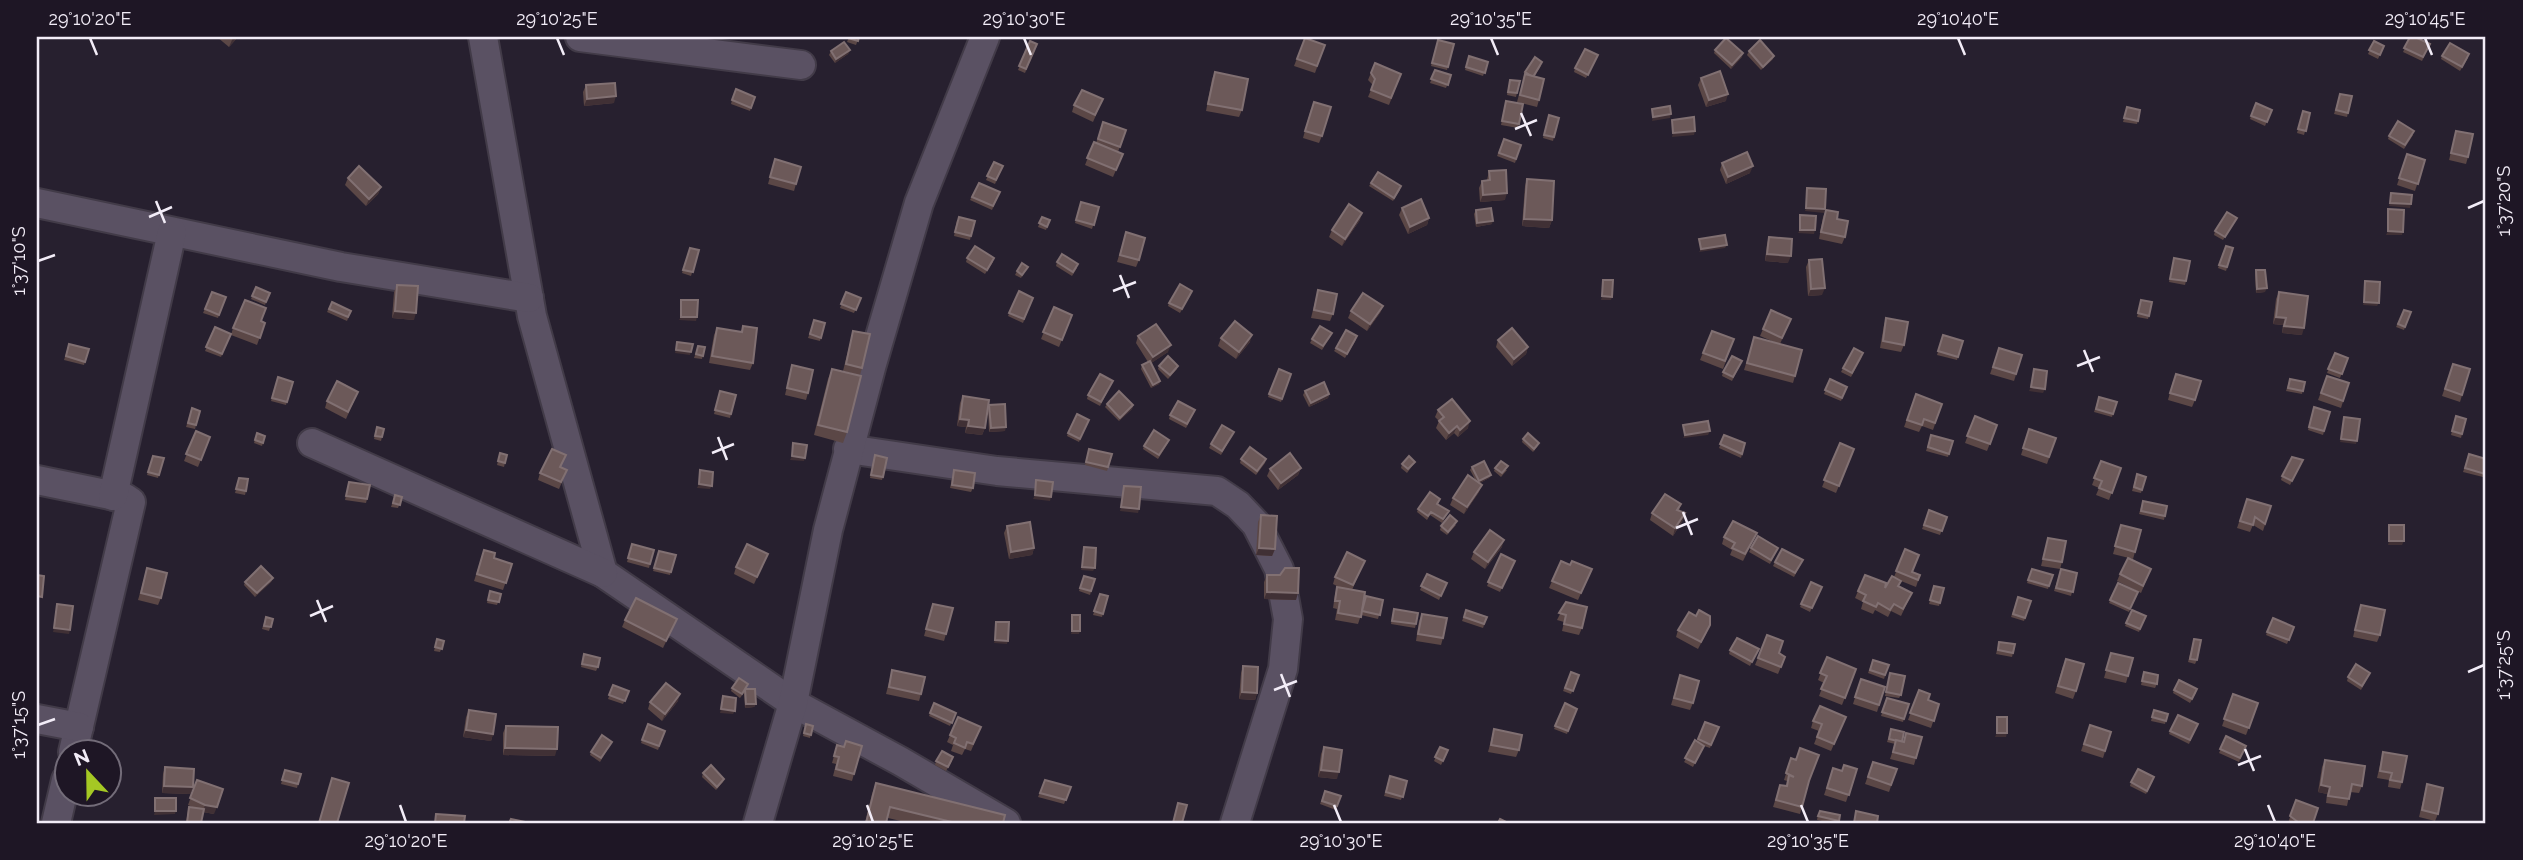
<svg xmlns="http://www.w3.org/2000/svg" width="2523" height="860" viewBox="0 0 2523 860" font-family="Raleway,sans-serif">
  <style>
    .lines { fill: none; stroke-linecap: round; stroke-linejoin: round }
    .minor-casing { stroke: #423b48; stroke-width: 32 }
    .minor { stroke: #5a5163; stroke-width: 28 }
    .wall { fill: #5b4746 }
    .shaded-wall { fill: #403035 }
    .building { fill: #6c5959; stroke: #817072; stroke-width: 2 }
    .ticks { fill: none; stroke: #f2ecf7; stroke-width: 2.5 }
    .neatline { fill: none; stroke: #f2ecf7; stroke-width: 2.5 }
    .ticks-label { font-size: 18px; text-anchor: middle; fill: #f2ecf7 }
  </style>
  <rect width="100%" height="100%" fill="#27202f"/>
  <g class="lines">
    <g class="minor-casing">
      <g id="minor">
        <polyline points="483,37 532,316 603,573 793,703 900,761 1006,823"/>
        <polyline points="580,37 801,65"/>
        <polyline points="37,203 341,267 529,298"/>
        <polyline points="312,443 603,573"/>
        <polyline points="848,449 997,471 1217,491 1238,505 1256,524 1279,569 1288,619 1283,669 1235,823"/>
        <polyline points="37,480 125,498 131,502 73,752"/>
        <polyline points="113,496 172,232"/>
        <polyline points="37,719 79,727"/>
        <polyline points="56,823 66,780"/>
        <polyline points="758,823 793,703 828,530 872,364 919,203 985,37"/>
      </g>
    </g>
    <use href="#minor" class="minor"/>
  </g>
  <g class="wall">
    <polygon points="217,37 238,37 229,47"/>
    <polygon points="849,37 859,37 856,45 847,42"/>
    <polygon points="2410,37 2430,44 2422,61 2403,52"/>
    <polygon points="1305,38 1325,45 1315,73 1294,66"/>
    <polygon points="1438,40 1454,44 1447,70 1431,66"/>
    <polygon points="1030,41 1037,44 1025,73 1018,70"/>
    <polygon points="2374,41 2384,46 2378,59 2368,54"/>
    <polygon points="850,50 848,54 835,63 829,55 831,51"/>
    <polygon points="1715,50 1742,57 1731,69 1714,53"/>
    <polygon points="1749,51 1773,59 1761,70 1747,55"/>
    <polygon points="1469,56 1488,62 1483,76 1465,70"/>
    <polygon points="2442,56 2468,58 2460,71 2441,59"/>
    <polygon points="1596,59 1586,78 1574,72 1575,68"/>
    <polygon points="1375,63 1401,74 1389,105 1368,97 1373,85 1368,80"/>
    <polygon points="1541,66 1534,77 1539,100 1537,107 1517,102 1525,72"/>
    <polygon points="1435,70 1451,75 1446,88 1430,83"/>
    <polygon points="1215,72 1242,110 1239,117 1206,111 1212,79"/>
    <polygon points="1701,78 1726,101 1706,107 1698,85"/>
    <polygon points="1510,80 1517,93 1516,97 1507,95"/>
    <polygon points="586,85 614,103 584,106 583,92"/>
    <polygon points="2340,94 2352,96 2347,117 2334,114"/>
    <polygon points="755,97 750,111 731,104 732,100"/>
    <polygon points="1103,99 1093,122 1072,112 1074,105"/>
    <polygon points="1506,101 1519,124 1518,128 1501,125"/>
    <polygon points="2256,103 2272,110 2265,126 2250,119"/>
    <polygon points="2127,107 2138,121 2137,124 2123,122"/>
    <polygon points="1311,109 1322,136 1319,143 1303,138"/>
    <polygon points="2303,111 2310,113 2304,135 2297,133"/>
    <polygon points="1549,115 1559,118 1553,141 1543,138"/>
    <polygon points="1103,122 1126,130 1118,152 1120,161 1113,177 1085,165 1094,142 1096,143"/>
    <polygon points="2456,131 2468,157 2466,164 2449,160"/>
    <polygon points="2413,135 2404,149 2388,139 2389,136"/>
    <polygon points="1504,139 1521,145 1515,163 1497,156"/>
    <polygon points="2407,154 2425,160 2415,191 2397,185"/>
    <polygon points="775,159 796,184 794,191 768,184"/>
    <polygon points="994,162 1003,166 995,184 986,180"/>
    <polygon points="1722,163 1750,173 1726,184 1720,170"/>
    <polygon points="1489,171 1505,200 1480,202 1479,188 1482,181 1487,180"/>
    <polygon points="348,178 381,187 378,194 366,206 345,185"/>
    <polygon points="1527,179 1552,220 1549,228 1522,226 1525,186"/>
    <polygon points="979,183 1000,192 992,210 970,200"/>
    <polygon points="1371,183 1400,190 1393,201 1369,186"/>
    <polygon points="1081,202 1099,207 1092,229 1075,223"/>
    <polygon points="1402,208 1429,218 1427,225 1408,234 1399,215"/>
    <polygon points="1476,210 1492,224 1476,227 1474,214"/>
    <polygon points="1826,210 1837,219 1845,237 1842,244 1819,239 1823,217"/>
    <polygon points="1042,217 1050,220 1046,230 1038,227"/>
    <polygon points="957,220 975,221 970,240 954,236"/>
    <polygon points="1360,220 1342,246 1329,237 1332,230"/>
    <polygon points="2235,221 2223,240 2214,235 2215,231"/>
    <polygon points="1769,237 1788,263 1765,261 1767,244"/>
    <polygon points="1124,239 1139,260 1136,267 1117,262"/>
    <polygon points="2226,246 2233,248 2226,271 2218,268"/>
    <polygon points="690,248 699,250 691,276 682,273"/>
    <polygon points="967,258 993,262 985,274 966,262"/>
    <polygon points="2174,258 2186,281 2185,285 2169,282"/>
    <polygon points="1809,260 1822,295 1808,296 1806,267"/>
    <polygon points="1057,262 1077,268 1072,276 1056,266"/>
    <polygon points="1028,267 1021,278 1015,275 1017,271"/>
    <polygon points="2256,270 2265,292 2256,293 2255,274"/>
    <polygon points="397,285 414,320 392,318 394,292"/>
    <polygon points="256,287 270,293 265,305 251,299"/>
    <polygon points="1318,290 1333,314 1330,321 1311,318"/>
    <polygon points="1019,291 1033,298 1023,323 1008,316"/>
    <polygon points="212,292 226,297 218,318 203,313"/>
    <polygon points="846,292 861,298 854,313 840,308"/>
    <polygon points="2279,292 2302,335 2282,333 2283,325 2273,324 2276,299"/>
    <polygon points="1191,294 1180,313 1168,306 1169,303"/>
    <polygon points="2141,300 2149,316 2148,319 2137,317"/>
    <polygon points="332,302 351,311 347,321 327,312"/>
    <polygon points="1383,306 1380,313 1367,331 1348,318 1351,311"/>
    <polygon points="1054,307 1072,315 1059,347 1041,339"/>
    <polygon points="2404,310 2411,312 2404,330 2396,327"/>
    <polygon points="1886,318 1904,345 1901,352 1880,348 1884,325"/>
    <polygon points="814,320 825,323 820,341 808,338"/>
    <polygon points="261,321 265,323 257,345 231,335 233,328"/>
    <polygon points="743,326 753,363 750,370 709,363 714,335 717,328 741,332"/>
    <polygon points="1788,326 1780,344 1795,376 1793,383 1744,370 1752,344 1774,342 1760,336 1763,329"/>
    <polygon points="215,327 231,334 221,357 205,351"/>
    <polygon points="853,331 862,368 860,375 843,371"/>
    <polygon points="1712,331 1734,339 1723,369 1700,360"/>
    <polygon points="1943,335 1963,341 1957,360 1937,355"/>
    <polygon points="1138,336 1168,352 1151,363 1160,381 1159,384 1151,388 1141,369 1142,365 1148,362 1136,343"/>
    <polygon points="1331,336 1322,350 1310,343 1312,339"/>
    <polygon points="1221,338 1250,342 1236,359 1218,346"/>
    <polygon points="1356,340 1345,358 1334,351 1336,348"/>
    <polygon points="1498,340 1528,347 1526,354 1512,366 1496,347"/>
    <polygon points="69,344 89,349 84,365 64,360"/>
    <polygon points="698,346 705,347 702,359 694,358"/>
    <polygon points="1999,348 2022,355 2014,381 1990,374"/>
    <polygon points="2335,353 2348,358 2340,378 2327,373"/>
    <polygon points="1862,357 1851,377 1841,372 1843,368"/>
    <polygon points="1742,361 1732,381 1722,376 1723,372"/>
    <polygon points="2453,364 2470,369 2460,402 2442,396"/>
    <polygon points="792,365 808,393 806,400 785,395"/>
    <polygon points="1159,366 1177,369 1168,379 1158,369"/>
    <polygon points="832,369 847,432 843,443 814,435 828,379"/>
    <polygon points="1279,369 1291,374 1281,402 1268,397"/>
    <polygon points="2327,376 2349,383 2341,408 2318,400"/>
    <polygon points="278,377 293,382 286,405 271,401"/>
    <polygon points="1830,379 1847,387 1841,401 1824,394"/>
    <polygon points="2290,379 2305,382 2302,394 2286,391"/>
    <polygon points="1113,381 1100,406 1087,399 1088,395"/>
    <polygon points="2173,381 2195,400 2192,407 2168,400"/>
    <polygon points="720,391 736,395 730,418 714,414"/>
    <polygon points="1305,391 1329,394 1328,398 1309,407 1303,395"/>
    <polygon points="358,392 346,419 325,408 327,401"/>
    <polygon points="1916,394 1942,404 1933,430 1922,426 1919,432 1904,427"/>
    <polygon points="963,396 985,428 982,435 965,433 966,427 957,426 960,403"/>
    <polygon points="2099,397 2117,402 2112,417 2094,412"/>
    <polygon points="1107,404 1133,405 1132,409 1119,421 1105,407"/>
    <polygon points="989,405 1005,431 989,432 988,408"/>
    <polygon points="2314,407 2330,412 2323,435 2308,430"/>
    <polygon points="192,408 200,411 195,429 186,427"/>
    <polygon points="1438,410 1468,428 1458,437 1454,433 1446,440 1436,428 1439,421 1435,417"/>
    <polygon points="1194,413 1186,428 1169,419 1170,415"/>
    <polygon points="1975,416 1997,425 1987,451 1965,443"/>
    <polygon points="2456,416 2466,419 2461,438 2451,435"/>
    <polygon points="1089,420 1079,442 1067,436 1068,433"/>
    <polygon points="377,427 384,429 381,441 374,439"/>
    <polygon points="2029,429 2056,438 2047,464 2021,455"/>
    <polygon points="196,431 210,437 198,467 184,461"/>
    <polygon points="1234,432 1221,455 1209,448 1211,444"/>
    <polygon points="257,433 265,436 262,446 254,443"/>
    <polygon points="1724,435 1745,443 1741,458 1719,448"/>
    <polygon points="1931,435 1953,441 1948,457 1926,451"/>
    <polygon points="1523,439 1539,443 1537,447 1533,452 1522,442"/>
    <polygon points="1168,443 1158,459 1143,449 1144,446"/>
    <polygon points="1840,443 1854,449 1836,493 1822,487"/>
    <polygon points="1089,449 1112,454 1107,471 1085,465"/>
    <polygon points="500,453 507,455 504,467 497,465"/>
    <polygon points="2469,454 2486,468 2483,477 2463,472"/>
    <polygon points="875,455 883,477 882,480 870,478"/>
    <polygon points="153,456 164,458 158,478 147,475"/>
    <polygon points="1241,459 1266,459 1265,463 1256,475 1240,463"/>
    <polygon points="2101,461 2121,468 2109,500 2096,495 2099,488 2092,485"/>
    <polygon points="1415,462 1413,465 1407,473 1401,468 1402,464"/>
    <polygon points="2302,463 2290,485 2281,480 2282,476"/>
    <polygon points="561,467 567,470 559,489 538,480 540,473"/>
    <polygon points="1472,467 1491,475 1489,478 1480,483 1479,492 1464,514 1450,505 1453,498 1476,481 1470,470"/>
    <polygon points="1301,468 1298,475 1278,490 1267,476 1270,469"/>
    <polygon points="1495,468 1507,470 1501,477 1494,471"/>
    <polygon points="954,470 973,488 971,492 950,488"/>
    <polygon points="2137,474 2146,477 2141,493 2132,491"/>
    <polygon points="239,478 246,491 245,495 235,493"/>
    <polygon points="349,482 367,499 366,503 345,500"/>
    <polygon points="395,495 402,497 398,508 391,507"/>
    <polygon points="1440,499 1438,504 1447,515 1442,523 1430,515 1427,520 1417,512 1418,509"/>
    <polygon points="2247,499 2271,506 2263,531 2253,525 2250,532 2237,528"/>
    <polygon points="2143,501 2167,506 2164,520 2139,514"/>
    <polygon points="1681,504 1679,511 1685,513 1683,520 1673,536 1650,520 1652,513"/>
    <polygon points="1929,510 1947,517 1940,535 1922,529"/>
    <polygon points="1261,515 1275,549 1272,556 1256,555 1258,522"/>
    <polygon points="1456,525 1447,535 1440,530 1441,526"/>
    <polygon points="2121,525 2135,552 2133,559 2113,554"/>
    <polygon points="1007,526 1034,548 1032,555 1009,559 1004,533"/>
    <polygon points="1757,533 1743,561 1730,555 1732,550 1722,544 1724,537"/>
    <polygon points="2048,538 2062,562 2060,569 2041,566"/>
    <polygon points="632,544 654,550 649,568 627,562"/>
    <polygon points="1502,547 1485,569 1471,559 1474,552"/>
    <polygon points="1751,548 1778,548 1770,564 1749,552"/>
    <polygon points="1905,549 1913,572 1920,575 1916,587 1901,581 1899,586 1912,593 1901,616 1891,611 1888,617 1875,610 1873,614 1861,609 1863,602 1855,598 1858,591 1885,588 1894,577"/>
    <polygon points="484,550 494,558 512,564 503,590 474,581"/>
    <polygon points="659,551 676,555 670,575 653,571"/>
    <polygon points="1501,554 1515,561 1500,592 1487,586"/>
    <polygon points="765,561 754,584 734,574 736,567"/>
    <polygon points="1365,561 1352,590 1362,611 1383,600 1378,619 1361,615 1358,624 1335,620 1337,609 1333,608 1335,594 1337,587 1341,588 1333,584 1335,577"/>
    <polygon points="1561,561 1570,565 1592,569 1578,600 1549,588"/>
    <polygon points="1775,562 1801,564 1794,577 1773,566"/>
    <polygon points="147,568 161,598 158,605 138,600"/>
    <polygon points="2032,569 2053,575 2048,589 2027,583"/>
    <polygon points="2061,569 2077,573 2071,596 2054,591"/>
    <polygon points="2151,569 2141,593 2117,581 2120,574"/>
    <polygon points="1427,574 1447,583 1439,600 1420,590"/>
    <polygon points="1267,575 1280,575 1296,600 1264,599 1264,582"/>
    <polygon points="1084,576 1095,579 1090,595 1079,591"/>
    <polygon points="273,578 271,582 255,597 244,585 245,582"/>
    <polygon points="1811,582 1822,587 1810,612 1800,607"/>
    <polygon points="2118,583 2138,592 2129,612 2109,603"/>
    <polygon points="1933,589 1940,603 1939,606 1929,604"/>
    <polygon points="490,591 501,594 497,605 487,603"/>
    <polygon points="1100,594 1108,596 1102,617 1093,615"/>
    <polygon points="2018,597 2031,601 2024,621 2011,617"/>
    <polygon points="1566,602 1582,628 1579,635 1562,631 1564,622 1557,620"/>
    <polygon points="933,604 946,634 944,641 924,636"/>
    <polygon points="2361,605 2380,635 2377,642 2353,637"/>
    <polygon points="1394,609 1416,624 1415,628 1391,624"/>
    <polygon points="1466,610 1487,617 1483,628 1462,621"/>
    <polygon points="2132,610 2146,616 2139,632 2125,626"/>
    <polygon points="1422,614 1443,638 1441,645 1416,641 1419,621"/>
    <polygon points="266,617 273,619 269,631 262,629"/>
    <polygon points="2273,618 2294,627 2287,644 2266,635"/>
    <polygon points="677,619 663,648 622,627 625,620"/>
    <polygon points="1678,630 1707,632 1698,649 1676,637"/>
    <polygon points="1767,635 1779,653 1785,657 1778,674 1755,665"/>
    <polygon points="437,639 444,641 440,652 434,651"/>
    <polygon points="2194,639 2197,660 2195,664 2188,662"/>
    <polygon points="1999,642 2013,653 2012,657 1996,654"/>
    <polygon points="1759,649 1750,666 1729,654 1730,650"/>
    <polygon points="2111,653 2128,676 2126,683 2104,678"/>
    <polygon points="1827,657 1856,669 1842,705 1819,696 1824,683 1818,680"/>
    <polygon points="583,658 598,667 596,671 581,667"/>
    <polygon points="1873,660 1889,665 1884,679 1868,673"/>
    <polygon points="1243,666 1257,693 1255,700 1239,699 1241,673"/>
    <polygon points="2063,666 2076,691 2073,699 2055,693"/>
    <polygon points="892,670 921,694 919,701 886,694"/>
    <polygon points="1571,672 1579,675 1571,694 1563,691"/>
    <polygon points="2144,672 2157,684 2155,688 2141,685"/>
    <polygon points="1890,673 1901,695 1899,698 1885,696"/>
    <polygon points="2370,673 2361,690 2347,681 2348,677"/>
    <polygon points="1680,675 1693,703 1690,710 1671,705"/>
    <polygon points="1861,679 1885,687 1877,712 1853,704"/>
    <polygon points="613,685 629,691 623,704 608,699"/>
    <polygon points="732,688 746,689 756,704 754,707 745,708 744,693 740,698 731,691"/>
    <polygon points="1919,690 1928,700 1939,704 1931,728 1908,720"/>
    <polygon points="2174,690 2196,693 2190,703 2173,693"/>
    <polygon points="2233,694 2258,703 2246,735 2222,726"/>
    <polygon points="1887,698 1909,704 1903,722 1881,716"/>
    <polygon points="678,701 662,721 648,709 650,702"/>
    <polygon points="934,703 956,713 950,726 929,716"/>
    <polygon points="1565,703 1577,709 1567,734 1554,729"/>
    <polygon points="469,710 493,734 491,741 463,737 466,717"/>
    <polygon points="2154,710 2168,714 2165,724 2151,721"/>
    <polygon points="958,717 981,727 971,751 965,749 962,755 951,751 953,745 947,742"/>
    <polygon points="1813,721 1843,724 1831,751 1814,744 1819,731 1811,728"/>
    <polygon points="1705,722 1719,727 1710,748 1704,746 1693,767 1684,762 1697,741"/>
    <polygon points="648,724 665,731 658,750 641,743"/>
    <polygon points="806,724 813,726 810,738 803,736"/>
    <polygon points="2198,724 2189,744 2169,734 2170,731"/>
    <polygon points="2090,725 2111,732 2103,758 2081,751"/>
    <polygon points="506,726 555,756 503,755 503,733"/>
    <polygon points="1494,729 1519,750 1516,757 1488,752"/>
    <polygon points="1891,729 1902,742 1903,742 1906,733 1916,758 1914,765 1890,759 1895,744 1887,742"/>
    <polygon points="2226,736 2246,746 2239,762 2219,753"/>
    <polygon points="612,742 600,762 590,755 591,752"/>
    <polygon points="837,745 854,774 852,781 833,776 836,764 832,763"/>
    <polygon points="1324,747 1337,779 1318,777 1321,754"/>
    <polygon points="1440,747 1447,754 1441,765 1434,761"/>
    <polygon points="2383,752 2402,782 2400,789 2388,787 2389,780 2377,778"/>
    <polygon points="1791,758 1808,783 1800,814 1773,807 1780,785 1786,786 1787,781 1784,780"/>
    <polygon points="2325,760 2362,786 2359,793 2350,792 2347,806 2326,803 2327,794 2318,792 2322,767"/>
    <polygon points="936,761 952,761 946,771 935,765"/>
    <polygon points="1873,762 1897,769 1889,792 1865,784"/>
    <polygon points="165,767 193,787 190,794 162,793 163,774"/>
    <polygon points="1833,768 1842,771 1857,769 1846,802 1824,795"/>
    <polygon points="285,770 298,784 297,788 281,784"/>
    <polygon points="703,773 724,779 723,782 716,790 702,777"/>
    <polygon points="1390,776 1407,781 1401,800 1384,796"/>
    <polygon points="197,780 214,814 203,812 201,823 186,823 188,810 189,807 192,807 188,805"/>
    <polygon points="1045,780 1071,787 1064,804 1038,797"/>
    <polygon points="2153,781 2146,794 2130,786 2131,782"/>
    <polygon points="876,783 1003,823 909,823 888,818 886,823 865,823 872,794"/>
    <polygon points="2427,784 2438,814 2435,821 2419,817"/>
    <polygon points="1325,791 1341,796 1336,810 1320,804"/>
    <polygon points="2296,800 2313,823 2288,823"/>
    <polygon points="1818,814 1840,815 1838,823 1832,823 1817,820"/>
  </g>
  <g class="shaded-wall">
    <polygon points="234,37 238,37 229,47 232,40"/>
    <polygon points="850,50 848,54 835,63 836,59"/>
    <polygon points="1743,53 1742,57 1731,69 1732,65"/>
    <polygon points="1774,56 1773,59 1761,70 1763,67"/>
    <polygon points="1728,94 1726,101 1706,107 1709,100"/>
    <polygon points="616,96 614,103 584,106 587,99"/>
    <polygon points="1671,114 1670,118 1652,121 1653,117"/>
    <polygon points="1695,131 1694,135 1672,137 1673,133"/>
    <polygon points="1753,166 1750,173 1726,184 1728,177"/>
    <polygon points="381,187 378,194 366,206 369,199"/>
    <polygon points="1507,193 1505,200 1480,202 1483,195"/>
    <polygon points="2390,203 2411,204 2410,208 2389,206"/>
    <polygon points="1806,208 1825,209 1824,213 1805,211"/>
    <polygon points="1362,213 1360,220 1342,246 1345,239"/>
    <polygon points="1429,218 1427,225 1408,234 1410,227"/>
    <polygon points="1524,219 1552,220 1549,228 1522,226"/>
    <polygon points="1493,221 1492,224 1476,227 1477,223"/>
    <polygon points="1800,230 1815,230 1814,234 1798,233"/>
    <polygon points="2388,231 2403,232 2402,235 2386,235"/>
    <polygon points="1727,245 1725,248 1699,252 1701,249"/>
    <polygon points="1767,254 1791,256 1788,263 1765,261"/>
    <polygon points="1825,288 1822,295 1808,296 1811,289"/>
    <polygon points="2267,288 2265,292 2256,293 2257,289"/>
    <polygon points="1602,296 1612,297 1611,300 1601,300"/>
    <polygon points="2364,302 2379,303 2377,306 2363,305"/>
    <polygon points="1383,306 1380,313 1367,331 1370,324"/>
    <polygon points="395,311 416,313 414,320 392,318"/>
    <polygon points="681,317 697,317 696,321 679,320"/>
    <polygon points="2276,317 2286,318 2283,325 2273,324"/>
    <polygon points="2284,326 2304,328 2302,335 2282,333"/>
    <polygon points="1252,335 1250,342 1236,359 1239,352"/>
    <polygon points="1171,345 1168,352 1150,364 1153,357"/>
    <polygon points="1528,347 1526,354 1512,366 1514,359"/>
    <polygon points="676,350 691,352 690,355 675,353"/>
    <polygon points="1160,381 1159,384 1151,388 1153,385"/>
    <polygon points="2031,387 2045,389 2043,393 2029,391"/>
    <polygon points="1329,394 1328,398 1309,407 1311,403"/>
    <polygon points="1133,405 1132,409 1119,421 1120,418"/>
    <polygon points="960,419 969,420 966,427 957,426"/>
    <polygon points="1470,421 1468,428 1458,437 1460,430"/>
    <polygon points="968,426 985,428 982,435 965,433"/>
    <polygon points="1457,426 1454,433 1446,440 1449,433"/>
    <polygon points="1006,427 1005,431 989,432 991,428"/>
    <polygon points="1710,431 1708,435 1683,438 1685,435"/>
    <polygon points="2341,439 2357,441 2356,444 2340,442"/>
    <polygon points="792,456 805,458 804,461 790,460"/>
    <polygon points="1301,468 1298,475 1278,490 1281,483"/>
    <polygon points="1491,475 1489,478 1478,484 1479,481"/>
    <polygon points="699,484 712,486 710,489 697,488"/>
    <polygon points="1482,485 1479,492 1464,514 1467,507"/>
    <polygon points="1035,495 1051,497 1050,501 1033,499"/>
    <polygon points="1121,507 1139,509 1138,513 1120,511"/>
    <polygon points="1685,513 1683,520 1673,536 1675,528"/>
    <polygon points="1504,540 1502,547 1485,569 1488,562"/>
    <polygon points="2389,541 2404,541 2402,545 2388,545"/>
    <polygon points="1034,548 1032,555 1009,559 1011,552"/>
    <polygon points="1259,548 1275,549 1272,556 1256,555"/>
    <polygon points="1082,567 1095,568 1093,571 1081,570"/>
    <polygon points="273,578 271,582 255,597 257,593"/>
    <polygon points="1267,592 1298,593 1296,600 1264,599"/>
    <polygon points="54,628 70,630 69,634 53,632"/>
    <polygon points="1072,631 1080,631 1079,634 1071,634"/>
    <polygon points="995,640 1008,641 1007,644 994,643"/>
    <polygon points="1242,692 1257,693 1255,700 1239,699"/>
    <polygon points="680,694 678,701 662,721 665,714"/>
    <polygon points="746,704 756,704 754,707 745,708"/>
    <polygon points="721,709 735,711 733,714 720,713"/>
    <polygon points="466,730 493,734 491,741 463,737"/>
    <polygon points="1997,733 2007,733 2006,737 1995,737"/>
    <polygon points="505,748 557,749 555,756 503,755"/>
    <polygon points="1321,770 1339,772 1337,779 1318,777"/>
    <polygon points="2321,785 2330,787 2327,794 2318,792"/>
    <polygon points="164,786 193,787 190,794 162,793"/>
    <polygon points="205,805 217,807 214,814 203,812"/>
    <polygon points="155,811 176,811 175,814 154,815"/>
  </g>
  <g class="building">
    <polygon points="849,37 859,37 858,41 848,38"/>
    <polygon points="2410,37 2415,37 2430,44 2423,57 2404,48"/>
    <polygon points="1305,38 1325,45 1317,66 1297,59"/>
    <polygon points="1726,38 1743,53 1732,65 1715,50"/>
    <polygon points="1438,40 1454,44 1448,67 1432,63"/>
    <polygon points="1760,40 1774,56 1763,67 1749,51"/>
    <polygon points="1030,41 1037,44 1026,69 1019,66"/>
    <polygon points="2374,41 2384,46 2380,55 2369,50"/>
    <polygon points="844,42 850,50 836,59 831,51"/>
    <polygon points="2450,43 2469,54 2462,67 2442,56"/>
    <polygon points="1585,49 1598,55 1588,75 1575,68"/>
    <polygon points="1469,56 1488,62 1485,73 1466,67"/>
    <polygon points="1535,57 1542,62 1533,77 1525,72"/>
    <polygon points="1375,63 1401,74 1391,98 1371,90 1375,79 1371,73"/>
    <polygon points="1435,70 1451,75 1448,85 1431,79"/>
    <polygon points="1720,71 1728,94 1709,100 1701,78"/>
    <polygon points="1215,72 1248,79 1242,110 1208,104"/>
    <polygon points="1525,74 1544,79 1539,100 1520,95"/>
    <polygon points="1510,80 1520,81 1517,93 1508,92"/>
    <polygon points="615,83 616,96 587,99 586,85"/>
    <polygon points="736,89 755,97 751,108 732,100"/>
    <polygon points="1082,90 1103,99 1095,115 1074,105"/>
    <polygon points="2340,94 2352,96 2348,113 2336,110"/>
    <polygon points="1506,101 1523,104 1519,124 1502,121"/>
    <polygon points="1314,102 1331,107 1322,136 1305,131"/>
    <polygon points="2256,103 2272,110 2267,122 2251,116"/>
    <polygon points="1670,106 1671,114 1653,117 1652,109"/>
    <polygon points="2127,107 2140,110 2138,121 2124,118"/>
    <polygon points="2303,111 2310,113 2306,131 2298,129"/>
    <polygon points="1549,115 1559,118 1554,137 1544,135"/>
    <polygon points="1694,117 1695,131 1673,133 1672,120"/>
    <polygon points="2398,121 2414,131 2405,145 2389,136"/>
    <polygon points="1103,122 1126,130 1120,147 1098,139"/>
    <polygon points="2456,131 2473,134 2468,157 2451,153"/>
    <polygon points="1504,139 1521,145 1516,159 1499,153"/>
    <polygon points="1094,142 1123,154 1116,170 1087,158"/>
    <polygon points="1747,152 1753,166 1728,177 1722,163"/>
    <polygon points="2407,154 2425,160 2418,184 2399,178"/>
    <polygon points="775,159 801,167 796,184 770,177"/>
    <polygon points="994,162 1003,166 996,180 987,176"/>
    <polygon points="359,166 381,187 369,199 348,178"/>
    <polygon points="1506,170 1507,193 1483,195 1482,181 1490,180 1489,171"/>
    <polygon points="1378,172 1401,186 1394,198 1371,183"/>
    <polygon points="1527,179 1554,181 1552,220 1524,219"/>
    <polygon points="979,183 1000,192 993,206 972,197"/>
    <polygon points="1807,188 1826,189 1825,209 1806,208"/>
    <polygon points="2391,193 2412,195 2411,204 2390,203"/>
    <polygon points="1421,199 1429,218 1410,227 1402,208"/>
    <polygon points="1081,202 1099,207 1094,225 1076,220"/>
    <polygon points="1349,204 1362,213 1345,239 1332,230"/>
    <polygon points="1491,208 1493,221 1477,223 1476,210"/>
    <polygon points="2388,209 2404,210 2403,232 2388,231"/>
    <polygon points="1826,210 1838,212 1837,219 1848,221 1845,237 1821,232"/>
    <polygon points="2227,212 2237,218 2225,237 2215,231"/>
    <polygon points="1800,215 1816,216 1815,230 1800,230"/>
    <polygon points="959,217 975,221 971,236 955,232"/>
    <polygon points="1042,217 1050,220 1047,227 1039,223"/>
    <polygon points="1126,232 1145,238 1139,260 1120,255"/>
    <polygon points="1725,235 1727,245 1701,249 1699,239"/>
    <polygon points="1769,237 1792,239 1791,256 1767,254"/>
    <polygon points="975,246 994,258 987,270 967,258"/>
    <polygon points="2226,246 2233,248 2227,267 2219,265"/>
    <polygon points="690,248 699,250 693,272 683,270"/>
    <polygon points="1062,254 1078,264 1073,272 1057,262"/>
    <polygon points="2174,258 2190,261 2186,281 2170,279"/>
    <polygon points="1822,259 1825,288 1811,289 1809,260"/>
    <polygon points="1022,263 1028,267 1022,275 1017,271"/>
    <polygon points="2256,270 2265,270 2267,288 2257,289"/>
    <polygon points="1603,280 1613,280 1612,297 1602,296"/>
    <polygon points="2365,281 2380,282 2379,303 2364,302"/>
    <polygon points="1180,284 1192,291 1182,309 1169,303"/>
    <polygon points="397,285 418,286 416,313 395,311"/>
    <polygon points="256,287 270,293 266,302 252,296"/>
    <polygon points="1318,290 1337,294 1333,314 1314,310"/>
    <polygon points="1019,291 1033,298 1024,319 1009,313"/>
    <polygon points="212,292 226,297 219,315 205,309"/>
    <polygon points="846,292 861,298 856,310 841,304"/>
    <polygon points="2279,292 2308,296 2304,328 2284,326 2286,318 2276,317"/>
    <polygon points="1363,293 1383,306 1370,324 1351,311"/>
    <polygon points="245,300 266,308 261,321 265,323 260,338 233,328"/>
    <polygon points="681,300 698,300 697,317 681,317"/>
    <polygon points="2141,300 2152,302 2149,316 2138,313"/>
    <polygon points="332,302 351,311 348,317 329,309"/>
    <polygon points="1054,307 1072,315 1062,340 1043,332"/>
    <polygon points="1771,310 1791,319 1782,338 1763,329"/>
    <polygon points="2404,310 2411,312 2405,327 2398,324"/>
    <polygon points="1886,318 1908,322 1904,345 1883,341"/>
    <polygon points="814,320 825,323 821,338 810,334"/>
    <polygon points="1235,321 1252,335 1239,352 1221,338"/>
    <polygon points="1156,324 1171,345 1153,357 1138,336"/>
    <polygon points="743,326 757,328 753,363 712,356 717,328 742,332"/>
    <polygon points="1320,326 1332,333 1323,346 1312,339"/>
    <polygon points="215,327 231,334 222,354 206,347"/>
    <polygon points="1512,328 1528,347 1514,359 1498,340"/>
    <polygon points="1346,330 1357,336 1347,354 1336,348"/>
    <polygon points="853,331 870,334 862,368 846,364"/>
    <polygon points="1712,331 1734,339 1725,361 1703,353"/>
    <polygon points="1943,335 1963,341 1958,357 1938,351"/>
    <polygon points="1754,337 1802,350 1795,376 1747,363"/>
    <polygon points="677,342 693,344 691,352 676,350"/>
    <polygon points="69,344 89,349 85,362 66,356"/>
    <polygon points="698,346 705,347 703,356 696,354"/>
    <polygon points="1854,348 1863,353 1852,373 1843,368"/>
    <polygon points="1999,348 2022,355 2016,374 1993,367"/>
    <polygon points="2335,353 2348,358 2342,374 2328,369"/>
    <polygon points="1168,356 1178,366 1170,375 1159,366"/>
    <polygon points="1732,356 1742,361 1733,377 1723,372"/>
    <polygon points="1150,361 1160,381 1153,385 1142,365"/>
    <polygon points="2453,364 2470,369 2462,395 2445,389"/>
    <polygon points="792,365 813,370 808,393 787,388"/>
    <polygon points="832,369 861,376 847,432 818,425"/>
    <polygon points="1279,369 1291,374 1282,399 1269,394"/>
    <polygon points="2034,369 2047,371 2045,389 2031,387"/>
    <polygon points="1100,374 1113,381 1101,402 1088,395"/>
    <polygon points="2176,374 2201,381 2195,400 2170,393"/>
    <polygon points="2327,376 2349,383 2343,401 2321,393"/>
    <polygon points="278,377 293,382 287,402 272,398"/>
    <polygon points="1830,379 1847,387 1842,398 1825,390"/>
    <polygon points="2290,379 2305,382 2303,391 2288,388"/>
    <polygon points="337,381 358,392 348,412 327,401"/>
    <polygon points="1324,382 1329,394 1311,403 1305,391"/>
    <polygon points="720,391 736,395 731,414 715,410"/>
    <polygon points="1119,391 1133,405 1120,418 1107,404"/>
    <polygon points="1916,394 1942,404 1935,423 1924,419 1922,425 1907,420"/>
    <polygon points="963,396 989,400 985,428 968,426 969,420 960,419"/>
    <polygon points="2099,397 2117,402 2113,414 2096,409"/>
    <polygon points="1452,399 1470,421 1460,430 1457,426 1449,433 1439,421 1444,417 1438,410"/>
    <polygon points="1178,401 1195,410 1187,424 1170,415"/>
    <polygon points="1005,404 1006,427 991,428 989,405"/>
    <polygon points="2314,407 2330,412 2324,431 2309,427"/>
    <polygon points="192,408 200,411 196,425 188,423"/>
    <polygon points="1077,414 1089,420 1080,439 1068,433"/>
    <polygon points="1975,416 1997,425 1990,444 1967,436"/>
    <polygon points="2456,416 2466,419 2462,434 2452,431"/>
    <polygon points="2344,417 2360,419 2357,441 2341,439"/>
    <polygon points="1708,421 1710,431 1685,435 1683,425"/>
    <polygon points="1222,425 1234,432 1222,451 1211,444"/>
    <polygon points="377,427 384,429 382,437 375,436"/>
    <polygon points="2029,429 2056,438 2049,457 2023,448"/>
    <polygon points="1154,430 1169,440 1159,455 1144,446"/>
    <polygon points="196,431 210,437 201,460 186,454"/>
    <polygon points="257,433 265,436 263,443 255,440"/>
    <polygon points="1528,433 1539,443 1534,449 1523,439"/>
    <polygon points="1724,435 1745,443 1742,454 1720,444"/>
    <polygon points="1931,435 1953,441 1949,454 1928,447"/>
    <polygon points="793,443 807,445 805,458 792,456"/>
    <polygon points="1840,443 1854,449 1839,486 1824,480"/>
    <polygon points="1250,447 1266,459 1257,471 1241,459"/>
    <polygon points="552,449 566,455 560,467 567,470 561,482 540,473"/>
    <polygon points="1089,449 1112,454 1108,467 1086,462"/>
    <polygon points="500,453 507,455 505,463 498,461"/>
    <polygon points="1290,453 1301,468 1281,483 1270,469"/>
    <polygon points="2469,454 2486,459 2486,468 2485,474 2465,468"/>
    <polygon points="875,455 887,458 883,477 871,475"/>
    <polygon points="153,456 164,458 159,475 148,472"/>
    <polygon points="1409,456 1415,462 1408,469 1402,464"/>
    <polygon points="2292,457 2303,460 2292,481 2282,476"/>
    <polygon points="1484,461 1491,475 1479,481 1472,467"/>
    <polygon points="1501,461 1508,466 1502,473 1495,468"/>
    <polygon points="2101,461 2121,468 2112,493 2099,488 2102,481 2094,478"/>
    <polygon points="700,470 713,472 712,486 699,484"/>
    <polygon points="954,470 975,473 973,488 952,485"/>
    <polygon points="2137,474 2146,477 2142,490 2134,487"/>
    <polygon points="1468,475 1482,485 1467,507 1453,498"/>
    <polygon points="239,478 248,479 246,491 236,489"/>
    <polygon points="1036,480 1053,482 1051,497 1035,495"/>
    <polygon points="349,482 370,485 367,499 346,496"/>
    <polygon points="1124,486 1141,487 1139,509 1121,507"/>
    <polygon points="1430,492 1440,499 1437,504 1449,511 1443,519 1431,512 1428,516 1418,509"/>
    <polygon points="1665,494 1681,504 1677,510 1685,513 1675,528 1652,513"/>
    <polygon points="395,495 402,497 400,505 393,503"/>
    <polygon points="2247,499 2271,506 2265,524 2255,517 2253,525 2240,521"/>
    <polygon points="2143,501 2167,506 2165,516 2141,511"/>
    <polygon points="1929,510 1947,517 1942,531 1924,525"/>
    <polygon points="1261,515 1277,516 1275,549 1259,548"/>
    <polygon points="1450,515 1457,521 1448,532 1441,526"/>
    <polygon points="1733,521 1757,533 1745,554 1732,548 1735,543 1724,537"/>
    <polygon points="1030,522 1034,548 1011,552 1007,526"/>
    <polygon points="2121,525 2141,530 2135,552 2115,546"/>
    <rect x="2389" y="525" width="15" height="16"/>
    <polygon points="1490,530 1504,540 1488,562 1474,552"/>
    <polygon points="1758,536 1778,548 1771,560 1751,548"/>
    <polygon points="2048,538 2066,541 2062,562 2043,559"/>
    <polygon points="632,544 654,550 650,564 628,558"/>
    <polygon points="747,544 768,554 757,577 736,567"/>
    <polygon points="1084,547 1096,548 1095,568 1082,567"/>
    <polygon points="1782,549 1803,560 1795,573 1775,562"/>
    <polygon points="1905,549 1919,555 1912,572 1920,575 1918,580 1896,571"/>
    <polygon points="484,550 495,553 494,558 512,564 506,583 477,574"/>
    <polygon points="659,551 676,555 671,572 654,568"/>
    <polygon points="1347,552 1365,561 1353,585 1335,577"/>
    <polygon points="1501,554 1515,561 1502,588 1488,582"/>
    <polygon points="2128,558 2151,569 2143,586 2120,574"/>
    <polygon points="1561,561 1570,565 1572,561 1592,569 1581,593 1552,581"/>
    <polygon points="261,566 273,578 257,593 245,582"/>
    <polygon points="147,568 167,573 161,598 141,593"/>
    <polygon points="1285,568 1299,568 1298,593 1267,592 1267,575 1280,575"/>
    <polygon points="2032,569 2053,575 2049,586 2028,580"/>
    <polygon points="2061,569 2077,573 2073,592 2056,588"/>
    <polygon points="1427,574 1447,583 1441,596 1421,586"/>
    <polygon points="37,575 44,576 42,597 37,596"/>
    <polygon points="1865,575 1886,583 1885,588 1892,576 1901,581 1898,586 1912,593 1903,609 1894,604 1890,610 1878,603 1876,607 1863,601 1866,595 1858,591"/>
    <polygon points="1084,576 1095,579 1091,591 1080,588"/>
    <polygon points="1811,582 1822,587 1812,608 1801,604"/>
    <polygon points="2118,583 2138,592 2130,609 2110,600"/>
    <polygon points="1934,586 1944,588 1940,603 1930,600"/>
    <polygon points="1337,587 1365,592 1361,617 1338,613 1340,601 1335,601"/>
    <polygon points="490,591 501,594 499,602 488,600"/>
    <polygon points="1100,594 1108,596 1103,614 1094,611"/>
    <polygon points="1366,596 1383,600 1380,615 1362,611"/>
    <polygon points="2018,597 2031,601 2025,618 2013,614"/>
    <polygon points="636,598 677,619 666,641 625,620"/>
    <polygon points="1566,602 1587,607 1582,628 1564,624 1566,615 1559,613"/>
    <polygon points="57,604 73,606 70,630 54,628"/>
    <polygon points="933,604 953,608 946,634 926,629"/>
    <polygon points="2361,605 2385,610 2380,635 2355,630"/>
    <polygon points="1394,609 1418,613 1416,624 1392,621"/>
    <polygon points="1466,610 1487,617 1484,624 1464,617"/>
    <polygon points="1699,610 1710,616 1710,625 1701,642 1678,630 1689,612 1696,616"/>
    <polygon points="2132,610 2146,616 2140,629 2126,623"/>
    <polygon points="1422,614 1447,618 1443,638 1418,634"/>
    <rect x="1072" y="615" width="8" height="16"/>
    <polygon points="266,617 273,619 271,627 264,626"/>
    <polygon points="2273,618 2294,627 2289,640 2267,632"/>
    <polygon points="996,622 1009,622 1008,641 995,640"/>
    <polygon points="1767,635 1783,641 1779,653 1785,657 1781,667 1758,658"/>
    <polygon points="1737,638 1759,649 1752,662 1730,650"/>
    <polygon points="437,639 444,641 442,649 435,647"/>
    <polygon points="2194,639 2201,640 2197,660 2190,659"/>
    <polygon points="1999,642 2015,644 2013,653 1998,650"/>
    <polygon points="2111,653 2133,658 2128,676 2106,670"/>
    <polygon points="584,654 600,658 598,667 582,664"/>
    <polygon points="1827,657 1856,669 1845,698 1821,689 1827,676 1820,673"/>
    <polygon points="2066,659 2084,664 2076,691 2058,686"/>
    <polygon points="1873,660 1889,665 1885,675 1870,670"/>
    <polygon points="2356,664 2370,673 2362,686 2348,677"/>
    <polygon points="1243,666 1258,667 1257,693 1242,692"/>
    <polygon points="892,670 925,677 921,694 889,687"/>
    <polygon points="1571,672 1579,675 1573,691 1565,688"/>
    <polygon points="2144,672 2158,675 2157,684 2142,681"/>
    <polygon points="1890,673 1905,676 1901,695 1886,692"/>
    <polygon points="1680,675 1699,681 1693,703 1674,698"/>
    <polygon points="739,678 748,684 745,689 755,689 756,704 746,704 745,689 742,694 732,688"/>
    <polygon points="1861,679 1885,687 1879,705 1855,697"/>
    <polygon points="2179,680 2197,689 2192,699 2174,690"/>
    <polygon points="666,683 680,694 665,714 650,702"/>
    <polygon points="613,685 629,691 625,701 609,695"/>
    <polygon points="1919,690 1930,694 1928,700 1939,704 1934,721 1910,713"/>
    <polygon points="2233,694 2258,703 2249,728 2224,719"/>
    <polygon points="723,696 736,698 735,711 721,709"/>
    <polygon points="1887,698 1909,704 1904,719 1882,712"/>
    <polygon points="934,703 956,713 952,723 930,713"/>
    <polygon points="1565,703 1577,709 1568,731 1555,726"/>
    <polygon points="1820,706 1846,717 1834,744 1817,737 1822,724 1813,721"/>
    <polygon points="469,710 496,714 493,734 466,730"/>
    <polygon points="2154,710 2168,714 2166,721 2152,717"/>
    <polygon points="2178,715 2198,724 2190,740 2170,731"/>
    <polygon points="958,717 981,727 973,744 967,742 965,748 954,743 956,738 950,735"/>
    <rect x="1997" y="717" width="10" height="16"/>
    <polygon points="1705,722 1719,727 1711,745 1698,739"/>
    <polygon points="648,724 665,731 659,746 642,740"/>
    <polygon points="806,724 813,726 811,735 804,733"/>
    <polygon points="2090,725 2111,732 2105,751 2084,744"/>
    <polygon points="506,726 558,727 557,749 505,748"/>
    <polygon points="1494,729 1522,735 1519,750 1491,745"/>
    <polygon points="1891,729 1904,732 1902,742 1889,739"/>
    <polygon points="1906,733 1922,737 1916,758 1893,752 1896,740 1904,742"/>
    <polygon points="602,735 612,742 601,758 591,752"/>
    <polygon points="2226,736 2246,746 2240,758 2220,749"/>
    <polygon points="1695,740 1704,746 1695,763 1685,758"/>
    <polygon points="846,741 862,746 854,774 836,769 839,757 834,756 837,745 844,747"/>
    <polygon points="1324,747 1342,750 1339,772 1321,770"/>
    <polygon points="1440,747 1448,750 1443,761 1435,757"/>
    <polygon points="1800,748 1819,755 1809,781 1802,807 1776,800 1780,785 1787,786 1789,775 1794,777 1786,773 1791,758 1796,760"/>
    <polygon points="942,751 953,757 948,767 936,761"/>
    <polygon points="2383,752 2407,756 2402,782 2390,780 2392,773 2380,771"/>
    <polygon points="2325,760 2365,766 2362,786 2352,784 2349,799 2328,796 2330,787 2321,785"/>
    <polygon points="1873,762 1897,769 1891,785 1868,777"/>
    <polygon points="711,765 724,779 717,787 703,773"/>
    <polygon points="1844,765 1857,769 1849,795 1827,788 1833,768 1842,771"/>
    <polygon points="165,767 194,769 193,787 164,786"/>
    <polygon points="2138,769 2154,777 2147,791 2131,782"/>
    <polygon points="285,770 301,774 298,784 282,780"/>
    <polygon points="1390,776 1407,781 1403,797 1386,792"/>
    <polygon points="332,778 349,783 337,823 319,823"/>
    <polygon points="197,780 223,789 217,807 205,805 190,798"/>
    <polygon points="1045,780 1071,787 1066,800 1040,793"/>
    <polygon points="876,783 1005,815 1003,823 956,823 890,807 886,823 866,823"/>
    <polygon points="2427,784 2443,788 2438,814 2422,810"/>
    <polygon points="1325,791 1341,796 1337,806 1322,801"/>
    <rect x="155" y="798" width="21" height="13"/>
    <polygon points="2296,800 2318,808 2313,823 2297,823 2298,822 2290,816"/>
    <polygon points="1178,803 1187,805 1182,823 1173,823"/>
    <polygon points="189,807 204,809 201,823 187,823"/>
    <polygon points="1820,811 1840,815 1839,821 1818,816"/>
    <polygon points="1856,811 1878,816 1877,823 1854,823"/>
    <polygon points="436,814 465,816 464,823 435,823"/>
    <polygon points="511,819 530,823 509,823"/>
    <polygon points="1500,819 1508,823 1498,823"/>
  </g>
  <path class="ticks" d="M90,38L97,55M557,38L564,55M1024,38L1031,55M1491,38L1498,55M1958,38L1965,55M2425,38L2432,55M1521,113L1531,136M1515,129L1537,120M156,201L165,223M2468,208L2484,201M149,217L172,207M38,261L55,255M1120,275L1129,298M1113,291L1136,282M2084,350L2093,372M2077,366L2100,357M718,437L727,460M712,453L734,444M1683,512L1692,535M1676,528L1698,519M317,600L326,622M310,616L333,606M2468,672L2484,665M1281,674L1290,697M1274,690L1297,681M38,725L55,719M2245,749L2254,771M2238,765L2261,756M400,805L406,822M867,805L873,822M1334,805L1341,822M1801,805L1808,822M2268,805L2275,822"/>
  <rect width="2523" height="860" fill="none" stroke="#1e1625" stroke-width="77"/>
  <g transform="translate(88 773) rotate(338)"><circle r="33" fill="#1e1625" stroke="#736c79" stroke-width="2"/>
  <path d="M0-5L12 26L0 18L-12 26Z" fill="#a5c824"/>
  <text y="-10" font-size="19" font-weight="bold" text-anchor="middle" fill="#f2ecf7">N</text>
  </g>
  <rect x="38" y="38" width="2446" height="784" class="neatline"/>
  <g class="ticks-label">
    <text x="90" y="25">29°10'20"E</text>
    <text x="557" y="25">29°10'25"E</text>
    <text x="1024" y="25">29°10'30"E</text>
    <text x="1491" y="25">29°10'35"E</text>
    <text x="1958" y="25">29°10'40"E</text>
    <text x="2425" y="25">29°10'45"E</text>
    <text transform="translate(2504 201) rotate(-90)" y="6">1°37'20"S</text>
    <text transform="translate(19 261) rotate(-90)" y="6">1°37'10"S</text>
    <text transform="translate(2504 665) rotate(-90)" y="6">1°37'25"S</text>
    <text transform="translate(19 725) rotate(-90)" y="6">1°37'15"S</text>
    <text x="406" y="847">29°10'20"E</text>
    <text x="873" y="847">29°10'25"E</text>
    <text x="1341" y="847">29°10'30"E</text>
    <text x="1808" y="847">29°10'35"E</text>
    <text x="2275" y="847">29°10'40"E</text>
  </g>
</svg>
